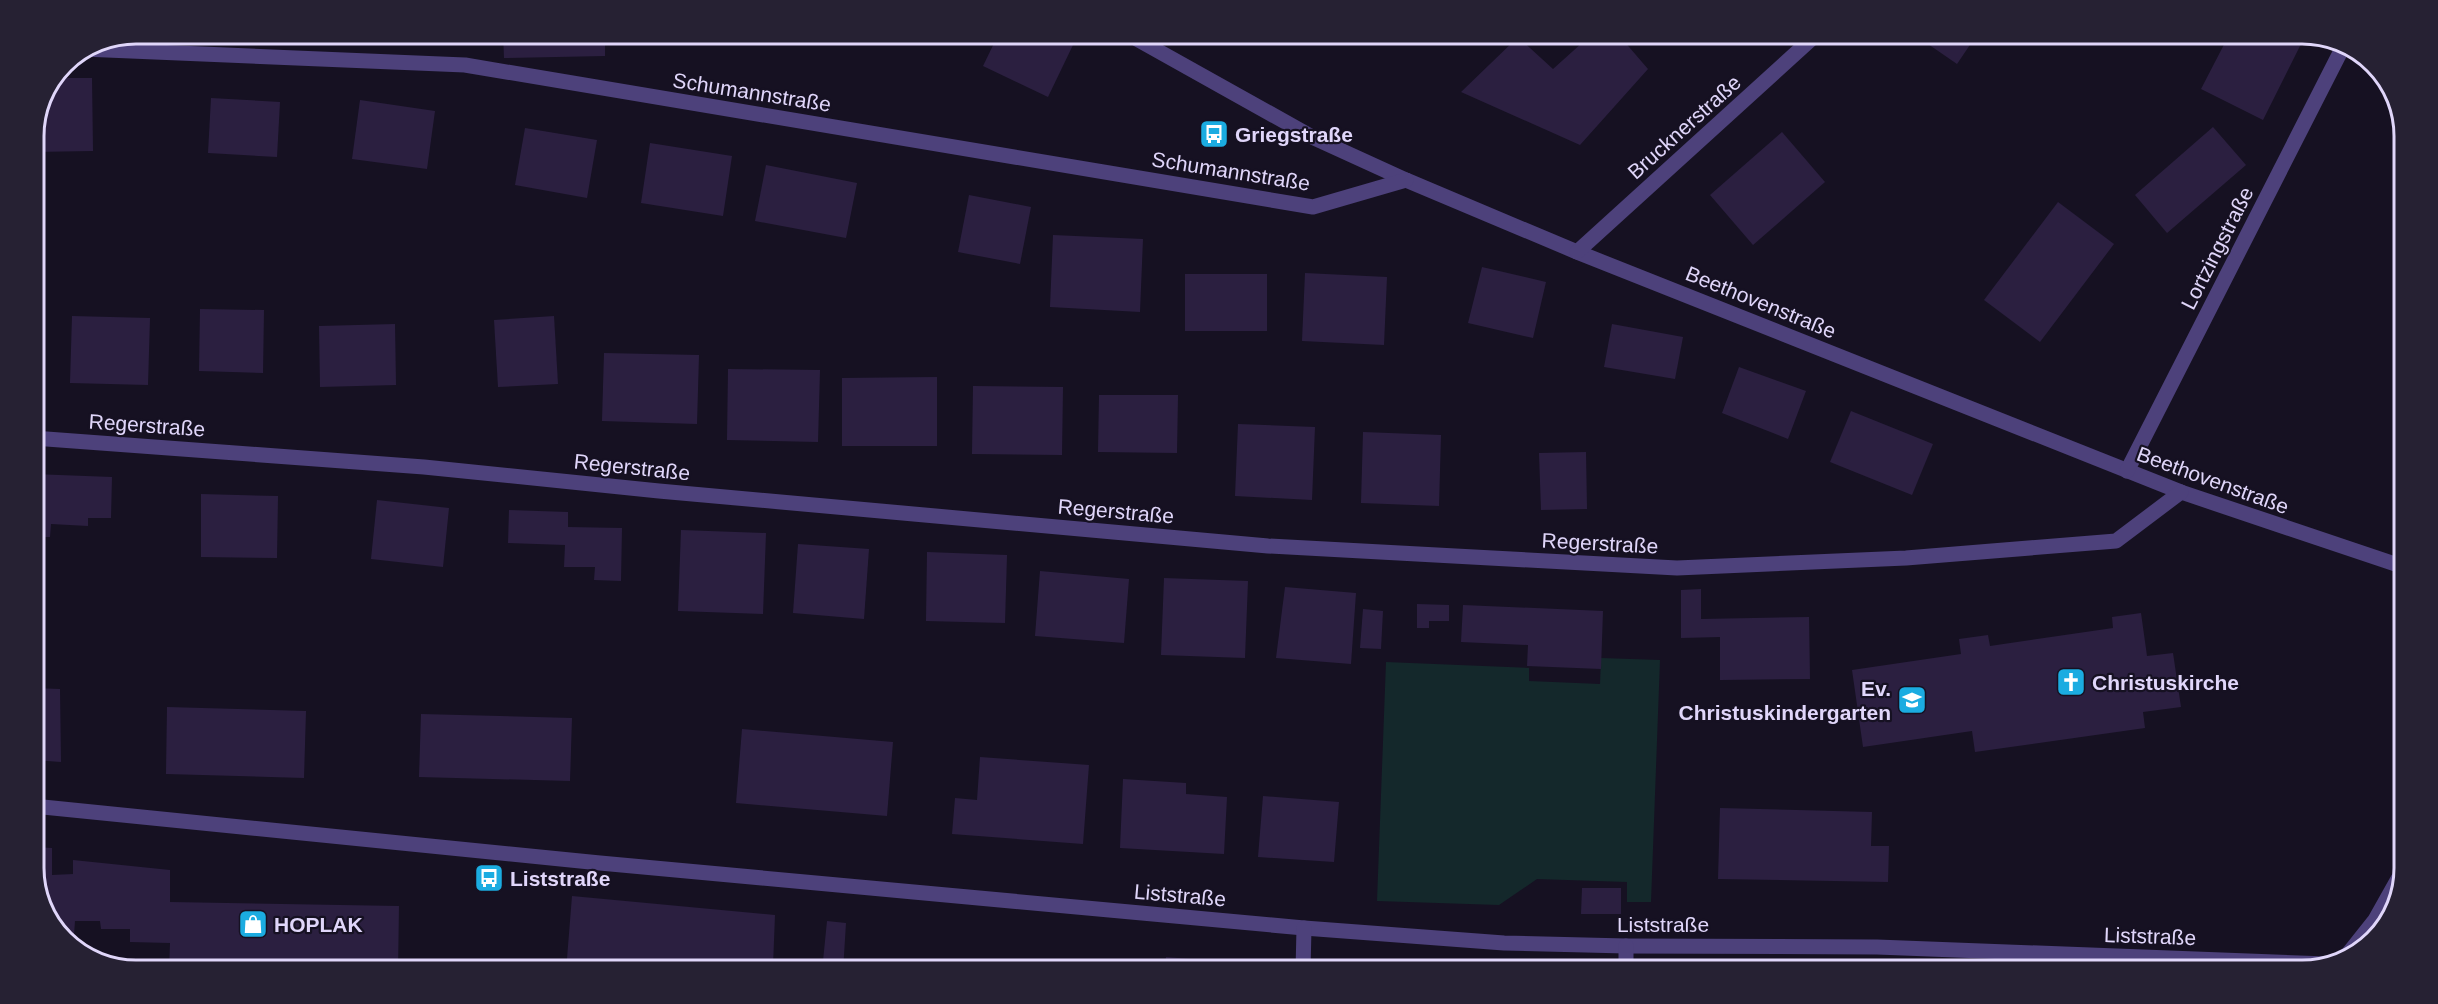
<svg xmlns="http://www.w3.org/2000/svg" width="2438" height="1004" viewBox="0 0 2438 1004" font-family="Arial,sans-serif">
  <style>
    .green { fill: #14282b }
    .building { fill: #2b1f40 }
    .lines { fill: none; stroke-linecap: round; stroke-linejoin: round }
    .minor { stroke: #4d417b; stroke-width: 15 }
    .labels { text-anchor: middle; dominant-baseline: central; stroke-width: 4.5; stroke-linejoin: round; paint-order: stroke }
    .street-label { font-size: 21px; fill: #e0d6fa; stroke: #161122 }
    .poi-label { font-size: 21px; font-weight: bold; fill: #e0d6fa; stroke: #161122; text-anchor: start }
    .rim { fill: none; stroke: #e0d6fa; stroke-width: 3 }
  </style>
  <rect width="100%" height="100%" fill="#161122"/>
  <polygon class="green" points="1601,658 1660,660 1651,902 1627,902 1627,882 1537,879 1499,905 1377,901 1386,662 1529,668 1529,681 1600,684"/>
  <g class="building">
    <polygon points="503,33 605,33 605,56 504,58"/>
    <polygon points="999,33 1046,33 1073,45 1048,97 983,66"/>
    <polygon points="1593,33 1617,33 1648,69 1580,145 1461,92 1518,37 1553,69"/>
    <polygon points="1912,33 1978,33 1957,64"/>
    <polygon points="2230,33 2306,34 2263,120 2201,89"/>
    <polygon points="56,78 92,78 93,151 33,152 33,129"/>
    <polygon points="211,98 280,102 277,157 208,153"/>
    <polygon points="360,100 435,111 427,169 352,159"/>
    <polygon points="2213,127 2246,165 2167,233 2135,195"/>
    <polygon points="525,128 597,140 587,198 515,185"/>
    <polygon points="1782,132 1825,182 1753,245 1710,195"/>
    <polygon points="650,143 732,156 723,216 641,203"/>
    <polygon points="766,165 857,183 846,238 755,221"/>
    <polygon points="969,195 1031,207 1020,264 958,252"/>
    <polygon points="2058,202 2114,244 2040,342 1984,300"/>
    <polygon points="1053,235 1143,239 1140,312 1050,307"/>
    <polygon points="1482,267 1546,282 1533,338 1468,323"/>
    <polygon points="1305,273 1387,277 1384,345 1302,341"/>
    <rect x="1185" y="274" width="82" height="57"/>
    <polygon points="200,309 264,310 263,373 199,371"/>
    <polygon points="72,316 150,318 148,385 70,383"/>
    <polygon points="554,316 558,384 498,387 494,320"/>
    <polygon points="395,324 396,385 320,387 319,326"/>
    <polygon points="1612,324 1683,337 1675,379 1604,367"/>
    <polygon points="604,353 699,355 697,424 602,421"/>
    <polygon points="1739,367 1806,391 1788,439 1722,413"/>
    <polygon points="728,369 820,370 818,442 727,440"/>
    <polygon points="937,377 937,446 842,446 842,378"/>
    <polygon points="973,386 1063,387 1062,455 972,454"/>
    <polygon points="1099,395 1178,395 1177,453 1098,452"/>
    <polygon points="1851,411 1933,444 1912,495 1830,462"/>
    <polygon points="1238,424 1315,427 1312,500 1235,496"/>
    <polygon points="1363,432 1441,435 1439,506 1361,503"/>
    <polygon points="1586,452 1587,509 1541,510 1539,453"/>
    <polygon points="33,474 112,477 111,518 88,518 88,526 51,524 50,537 33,537"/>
    <polygon points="201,494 278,496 277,558 201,557"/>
    <polygon points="377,500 449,508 443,567 371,559"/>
    <polygon points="509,510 568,512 568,527 622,528 621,581 594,580 595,567 564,567 565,545 508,543"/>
    <polygon points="681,530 766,533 763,614 678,611"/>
    <polygon points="798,544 869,549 864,619 793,613"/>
    <polygon points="927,552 1007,555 1005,623 926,621"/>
    <polygon points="1040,571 1129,579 1124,643 1035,636"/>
    <polygon points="1164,578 1248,581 1245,658 1161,655"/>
    <polygon points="1285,587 1356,593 1351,664 1276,658"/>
    <polygon points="1701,589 1701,619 1809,617 1810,679 1720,680 1720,637 1681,638 1681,590"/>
    <polygon points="1417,604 1449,605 1449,621 1429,621 1429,628 1417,628"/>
    <polygon points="1463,605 1603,611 1601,669 1527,666 1528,645 1461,642"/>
    <polygon points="1363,609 1383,611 1381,649 1360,648"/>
    <polygon points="2141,613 2147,656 2173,653 2181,707 2143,712 2145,728 1975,752 1972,731 1863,747 1852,670 1961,654 1959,639 1988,635 1990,646 2113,628 2112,617"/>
    <polygon points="33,688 60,689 61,762 33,760"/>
    <polygon points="167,707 306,711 304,778 166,774"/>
    <polygon points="421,714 572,718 570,781 419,777"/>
    <polygon points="742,729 893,742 887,816 736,803"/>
    <polygon points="980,757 1089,765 1083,844 952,834 955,798 977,800"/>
    <polygon points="1123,779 1186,783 1186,794 1227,797 1224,854 1120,848"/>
    <polygon points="1263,796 1339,802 1334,862 1258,857"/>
    <polygon points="1720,808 1872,812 1871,846 1889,846 1888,882 1718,879"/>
    <polygon points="33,847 52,848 52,875 73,874 73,860 170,870 170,902 399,906 398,971 169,971 170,943 130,942 130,929 101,929 100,921 75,921 74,935 60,935 54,931 33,876"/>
    <polygon points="1582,888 1621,888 1621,914 1581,914"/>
    <polygon points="572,896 775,915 773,966 808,971 566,971"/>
    <polygon points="827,921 846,923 843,971 822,971"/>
    <polygon points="1166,957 1203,960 1202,971 1164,971"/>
  </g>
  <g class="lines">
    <g class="minor">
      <polyline points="1126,33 1314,138 1406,180 1577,252 2181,492 2401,566"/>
      <polyline points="83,49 465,65 1313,207 1406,180"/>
      <polyline points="1577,252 1818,33"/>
      <polyline points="33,438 424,467 659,491 1268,546 1677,568 1906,558 2116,541 2181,492"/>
      <polyline points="2127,471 2345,43"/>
      <polyline points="33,806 600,863 1304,928 1504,943 1626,946 1877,947 2327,964"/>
      <polyline points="2344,959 2375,920 2398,879"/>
      <polyline points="1303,971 1304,928"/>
      <polyline points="1626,971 1626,946"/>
    </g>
  </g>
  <defs>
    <g id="bus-square" transform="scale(1.5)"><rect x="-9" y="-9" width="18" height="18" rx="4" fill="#1bace1" stroke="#161122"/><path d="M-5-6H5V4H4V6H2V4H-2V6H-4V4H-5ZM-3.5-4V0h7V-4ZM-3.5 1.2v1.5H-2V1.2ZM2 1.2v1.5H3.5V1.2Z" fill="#fff"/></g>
    <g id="church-square" transform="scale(1.5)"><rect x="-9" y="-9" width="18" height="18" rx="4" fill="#1bace1" stroke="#161122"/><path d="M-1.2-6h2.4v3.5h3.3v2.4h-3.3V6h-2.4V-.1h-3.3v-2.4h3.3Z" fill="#fff"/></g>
    <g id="school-square" transform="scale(1.5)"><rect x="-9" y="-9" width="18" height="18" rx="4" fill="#1bace1" stroke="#161122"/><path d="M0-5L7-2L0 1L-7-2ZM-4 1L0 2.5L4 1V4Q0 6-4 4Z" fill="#fff"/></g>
    <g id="shop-square" transform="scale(1.5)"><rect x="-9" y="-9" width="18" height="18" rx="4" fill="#1bace1" stroke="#161122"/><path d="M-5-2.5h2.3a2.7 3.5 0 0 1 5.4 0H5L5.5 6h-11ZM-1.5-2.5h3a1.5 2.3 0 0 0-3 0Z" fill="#fff"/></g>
  </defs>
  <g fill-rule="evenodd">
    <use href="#bus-square" x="1214" y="134"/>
    <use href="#church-square" x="2071" y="682"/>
    <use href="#school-square" x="1912" y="700"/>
    <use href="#bus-square" x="489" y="878"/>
    <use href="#shop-square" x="253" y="924"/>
  </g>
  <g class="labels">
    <g class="street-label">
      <text transform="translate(752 92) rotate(9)">Schumannstraße</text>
      <text transform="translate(1684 127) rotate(-42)">Brucknerstraße</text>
      <text transform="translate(1231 171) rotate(9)">Schumannstraße</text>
      <text transform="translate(2217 248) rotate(-63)">Lortzingstraße</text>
      <text transform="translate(1761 302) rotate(22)">Beethovenstraße</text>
      <text transform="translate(147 425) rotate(4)">Regerstraße</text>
      <text transform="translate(632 467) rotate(6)">Regerstraße</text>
      <text transform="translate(2213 480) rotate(20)">Beethovenstraße</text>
      <text transform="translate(1116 511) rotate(5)">Regerstraße</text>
      <text transform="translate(1600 543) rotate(3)">Regerstraße</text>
      <text transform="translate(1180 895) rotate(5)">Liststraße</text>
      <text x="1663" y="924">Liststraße</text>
      <text transform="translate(2150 936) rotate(2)">Liststraße</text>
    </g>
    <g class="poi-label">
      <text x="1235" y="134">Griegstraße</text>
      <text x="2092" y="682">Christuskirche</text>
      <text x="1891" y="688" text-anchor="end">Ev.<tspan x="1891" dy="24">Christuskindergarten</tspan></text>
      <text x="510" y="878">Liststraße</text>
      <text x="274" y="924">HOPLAK</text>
    </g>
  </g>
  <path d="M0 0H2438V1004H0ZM136 44H2302A92 92 0 0 1 2394 136V868A92 92 0 0 1 2302 960H136A92 92 0 0 1 44 868V136A92 92 0 0 1 136 44Z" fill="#262133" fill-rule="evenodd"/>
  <path class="rim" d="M136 44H2302A92 92 0 0 1 2394 136V868A92 92 0 0 1 2302 960H136A92 92 0 0 1 44 868V136A92 92 0 0 1 136 44Z"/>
</svg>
